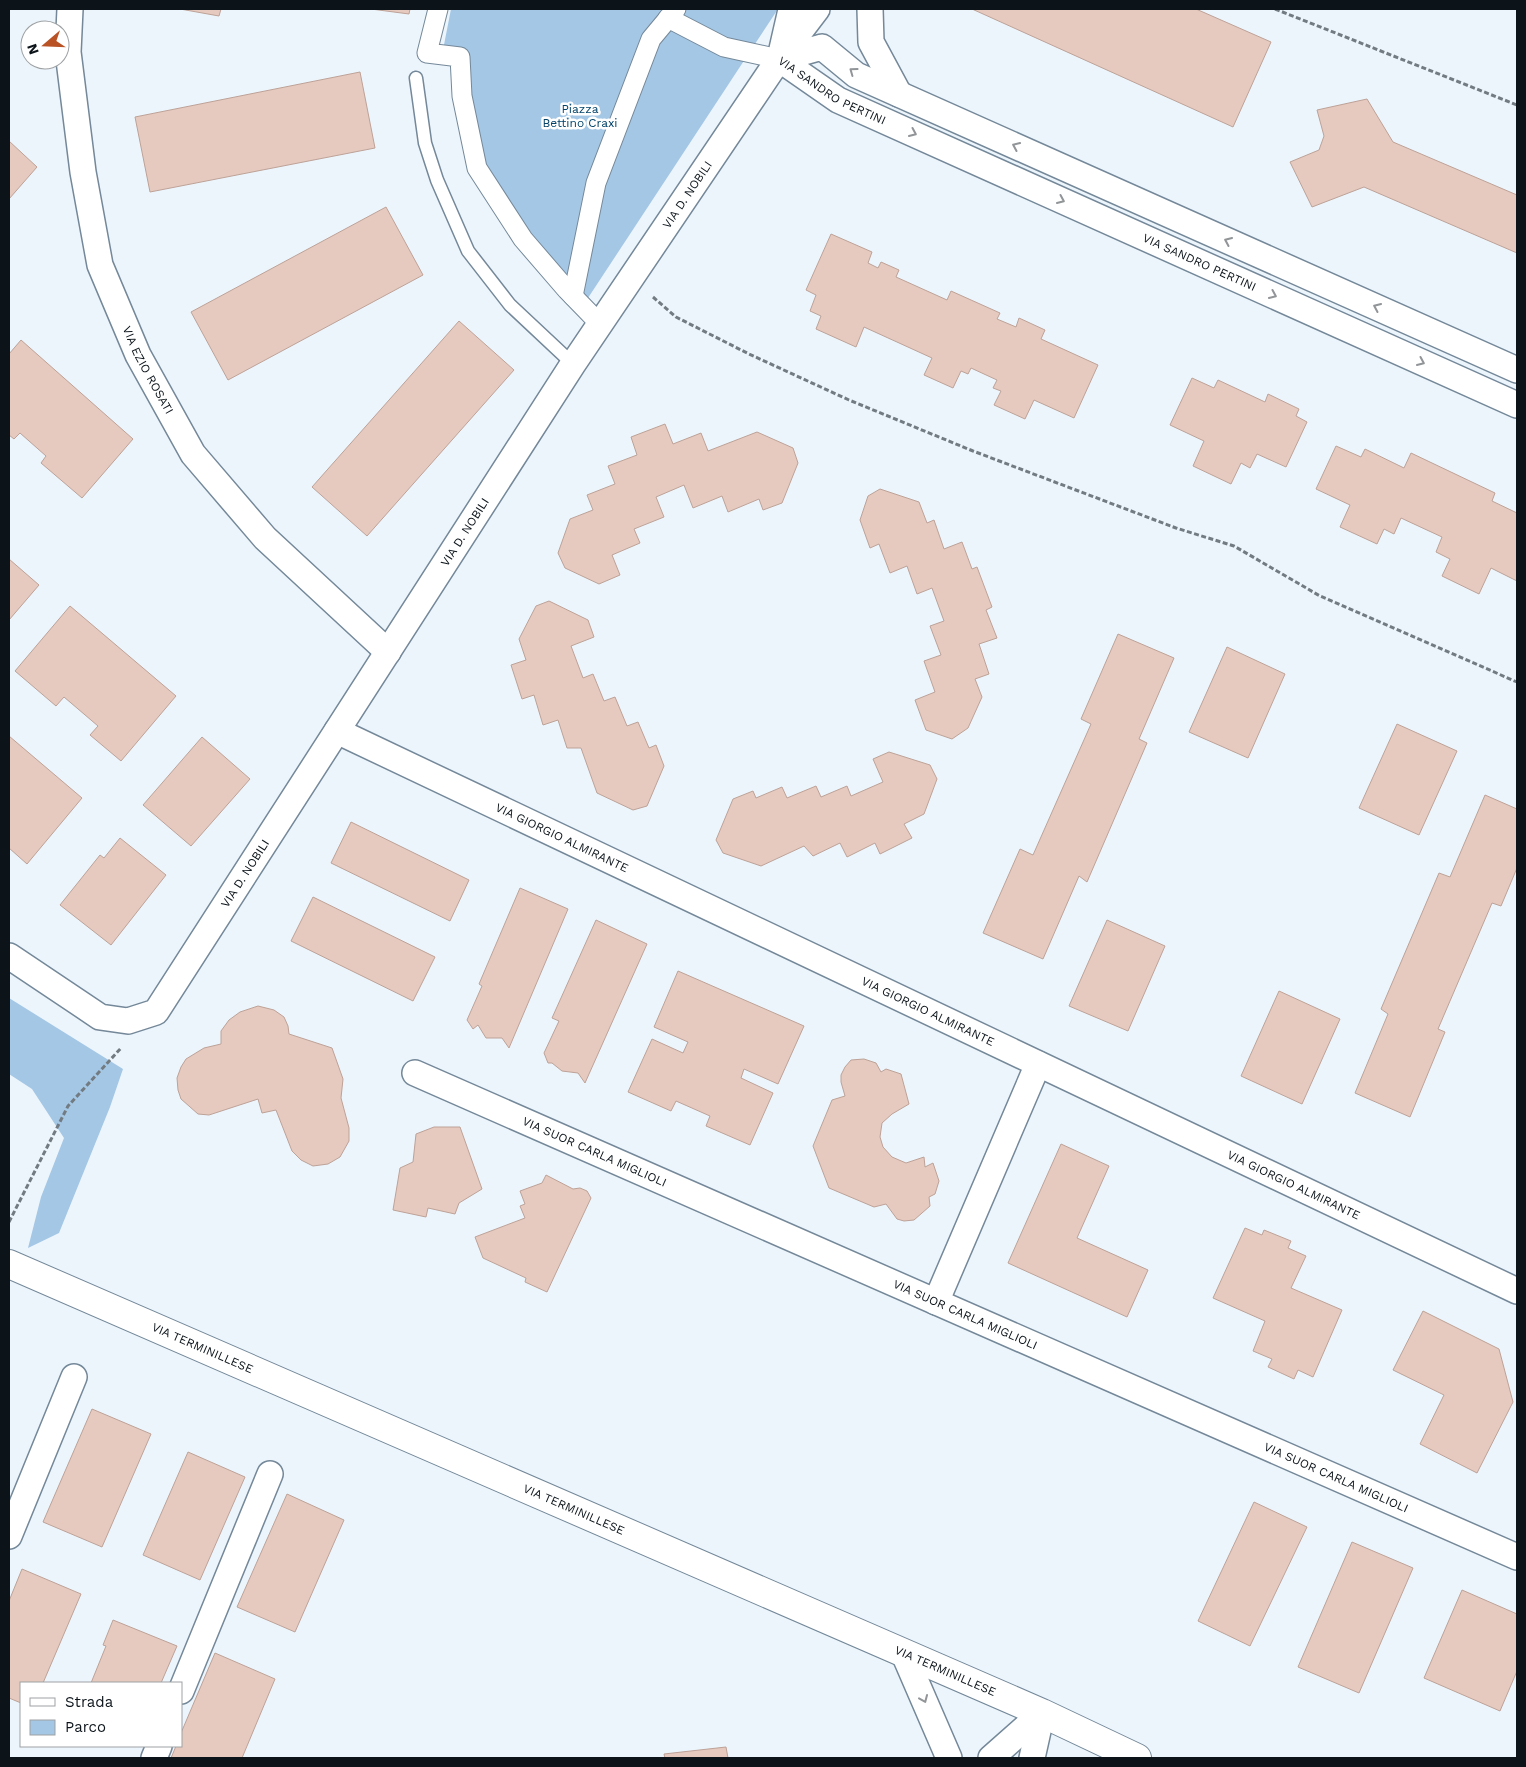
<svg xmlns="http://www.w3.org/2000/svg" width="1526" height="1767" viewBox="0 0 1526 1767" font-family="'Work Sans',sans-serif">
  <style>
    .green { fill: #a4c7e5 }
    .building { fill: #e6cabf; stroke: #bda298 }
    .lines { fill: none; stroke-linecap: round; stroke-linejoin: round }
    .service-casing { stroke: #748899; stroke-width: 15 }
    .pedestrian-casing { stroke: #748899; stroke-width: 21 }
    .minor-casing { stroke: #748899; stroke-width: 28 }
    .secondary-casing { stroke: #748899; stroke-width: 30 }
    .path { stroke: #737b82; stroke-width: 3; stroke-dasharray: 5 2.5; stroke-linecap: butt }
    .service { stroke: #fff; stroke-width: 12 }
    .pedestrian { stroke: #fff; stroke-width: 19 }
    .minor { stroke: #fff; stroke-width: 25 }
    .secondary { stroke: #fff; stroke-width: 28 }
    .oneway { stroke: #929598 }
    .labels { text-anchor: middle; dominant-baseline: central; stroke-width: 5; stroke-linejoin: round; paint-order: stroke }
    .street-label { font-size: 12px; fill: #0c141a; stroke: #fff }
    .park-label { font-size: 12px; fill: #00426a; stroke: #fff }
  </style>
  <rect width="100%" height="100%" fill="#ecf5fc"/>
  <g class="green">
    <polygon points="451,9 778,9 588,298 551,269 484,177 464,56 443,50"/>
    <polygon points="9,998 123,1069 110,1107 59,1233 28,1248 41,1197 64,1138 32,1089 9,1074"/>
  </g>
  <g class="building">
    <polygon points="180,9 221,9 219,16"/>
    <polygon points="371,9 410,9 409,14"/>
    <polygon points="972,9 1196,9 1271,42 1233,127"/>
    <polygon points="360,72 375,148 150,192 135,117"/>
    <polygon points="1367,99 1393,142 1517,195 1517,253 1364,187 1312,207 1290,162 1319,150 1324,136 1317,110"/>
    <polygon points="9,141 37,167 9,199"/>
    <polygon points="386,207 423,275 228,380 191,312"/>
    <polygon points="831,234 872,252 868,263 878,268 881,262 899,270 896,277 947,300 951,291 1000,313 997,319 1016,327 1019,318 1045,330 1041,339 1098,365 1074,418 1034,400 1025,419 994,405 1001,391 993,388 997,380 971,368 968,374 961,371 953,388 924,375 932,358 864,327 856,347 816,329 821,316 810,311 816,295 806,290"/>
    <polygon points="459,321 514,370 367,536 312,487"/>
    <polygon points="21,340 133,439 82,498 41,463 46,456 20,433 14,439 9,435 9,354"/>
    <polygon points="1192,378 1214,388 1218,380 1265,402 1268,394 1299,409 1296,416 1307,422 1286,467 1257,454 1250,468 1241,463 1231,484 1193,466 1204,441 1170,425"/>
    <polygon points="665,424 673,444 701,433 708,451 757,432 793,448 798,463 782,503 763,510 759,499 728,512 722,496 693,508 684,485 656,497 664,517 634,529 640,543 612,555 620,575 599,584 565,568 558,553 570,519 593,510 587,495 615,484 608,466 637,455 631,437"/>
    <polygon points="1336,446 1361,457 1365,449 1404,468 1411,453 1495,493 1492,501 1517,513 1517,581 1491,568 1479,594 1442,576 1450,559 1436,552 1442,537 1401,518 1394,534 1384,529 1377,544 1340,527 1350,505 1316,489"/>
    <polygon points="880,489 919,502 927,523 934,520 944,549 962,542 972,569 977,567 992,607 986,610 997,638 979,644 989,674 975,679 982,697 968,728 952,739 926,730 915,700 935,692 924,661 941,655 930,626 944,621 932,588 917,594 907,566 890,573 879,544 870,548 860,520 868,496"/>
    <polygon points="9,559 39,585 9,620"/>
    <polygon points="549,601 588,620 594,637 571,646 583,678 593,674 604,701 615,697 627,726 638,722 649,748 656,745 664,766 647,806 633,810 597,793 581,748 567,748 558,720 543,725 534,695 522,699 511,665 526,660 519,639 536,606"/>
    <polygon points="70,606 176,696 121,761 90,735 98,726 64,697 56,706 15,671"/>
    <polygon points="1118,634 1174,658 1139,739 1147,743 1087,882 1079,876 1043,959 983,933 1020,849 1033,855 1091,724 1081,719"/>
    <polygon points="1227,647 1285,674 1248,758 1189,732"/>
    <polygon points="1397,724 1457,751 1419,835 1359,808"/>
    <polygon points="9,736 82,798 27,864 9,848"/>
    <polygon points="202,737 250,779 191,846 143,805"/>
    <polygon points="889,752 930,765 937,779 924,814 904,824 912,838 880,854 875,843 847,857 840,843 813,856 804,846 761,866 723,853 716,840 733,799 753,791 756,798 782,787 787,798 816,786 821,797 847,786 851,796 883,782 873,759"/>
    <polygon points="1485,795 1517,809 1517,868 1501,906 1492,903 1438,1029 1445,1032 1410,1117 1355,1093 1388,1014 1381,1009 1439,873 1450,877"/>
    <polygon points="351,822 469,880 450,921 331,863"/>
    <polygon points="120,838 166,875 111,945 60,905 100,855 104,858"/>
    <polygon points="520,888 568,909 509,1048 502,1038 486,1038 478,1025 473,1029 467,1020 482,986 479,984"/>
    <polygon points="313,897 435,957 413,1001 291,941"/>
    <polygon points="596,920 647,944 585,1083 578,1073 562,1071 552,1063 548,1063 544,1053 559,1021 552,1018"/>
    <polygon points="1107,920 1165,946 1128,1031 1069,1006"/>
    <polygon points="678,971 804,1026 778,1084 744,1069 741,1078 773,1093 750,1145 706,1126 710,1116 676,1101 671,1111 628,1092 652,1039 683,1053 688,1042 654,1027"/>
    <polygon points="1279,991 1340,1019 1302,1104 1241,1076"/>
    <polygon points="258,1006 274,1010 284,1017 288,1026 289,1034 332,1048 343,1079 341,1098 349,1128 349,1141 340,1157 328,1164 313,1166 301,1160 292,1151 276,1110 262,1113 258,1099 209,1115 198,1114 181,1099 178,1090 177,1078 181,1067 186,1059 204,1048 221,1044 221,1031 229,1020 240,1012"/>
    <polygon points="864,1059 876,1063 881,1072 886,1069 901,1074 909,1104 892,1114 882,1123 880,1137 883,1147 892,1157 906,1163 924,1157 925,1167 933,1163 939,1181 935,1194 929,1197 930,1206 914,1220 904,1221 897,1219 886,1204 874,1207 829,1188 813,1146 832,1100 845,1096 841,1082 841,1075 845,1067 851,1060"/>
    <polygon points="434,1127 460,1127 482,1189 459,1203 455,1214 428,1208 426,1217 393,1210 400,1168 413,1162 416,1134"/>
    <polygon points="1061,1144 1109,1166 1077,1238 1148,1270 1127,1317 1008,1263"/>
    <polygon points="546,1175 573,1189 580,1188 587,1191 591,1198 547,1292 525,1282 526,1278 483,1258 475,1237 525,1218 520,1206 525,1204 520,1191 542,1183"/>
    <polygon points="1245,1228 1262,1235 1264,1230 1291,1241 1288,1248 1306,1256 1291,1288 1342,1310 1313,1377 1298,1370 1294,1379 1268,1367 1272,1359 1253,1351 1265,1321 1213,1298"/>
    <polygon points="1423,1311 1499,1349 1513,1402 1477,1473 1420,1444 1444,1395 1393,1370"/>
    <polygon points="92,1409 151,1434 102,1547 43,1522"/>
    <polygon points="188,1452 245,1477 200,1580 143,1555"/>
    <polygon points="287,1494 344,1520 295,1632 237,1607"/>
    <polygon points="1254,1502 1307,1527 1250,1646 1198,1621"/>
    <polygon points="1352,1542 1413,1568 1359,1693 1298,1667"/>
    <polygon points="22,1569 81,1594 43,1683 21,1683 21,1703 9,1698 9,1601"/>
    <polygon points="1462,1590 1517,1614 1517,1671 1500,1711 1424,1678"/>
    <polygon points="113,1620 177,1646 161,1683 91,1683 106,1646 103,1645"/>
    <polygon points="215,1653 275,1679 242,1758 171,1758 176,1746 181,1746 181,1733"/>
    <polygon points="726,1747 728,1758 665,1758 664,1754"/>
  </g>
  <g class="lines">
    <g class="service-casing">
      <polyline id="service" points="416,78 425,143 437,180 468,251 510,305 573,364"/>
    </g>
    <g class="pedestrian-casing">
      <g id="pedestrian">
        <polyline points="438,9 427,53 460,57 462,96 477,168 523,239 567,290 600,324"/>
        <polyline points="668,18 724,47 779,59"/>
        <polyline points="573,296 596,183 651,39 676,9"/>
      </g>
    </g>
    <g class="minor-casing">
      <g id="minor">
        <path id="s1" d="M70,9L68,52L83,172L100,265L138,355L193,454L265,538L388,652"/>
        <polyline points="870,9 871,42 899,94"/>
        <polyline points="782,49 790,14 794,9"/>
        <path id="s2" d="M779,59L838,100L1517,405"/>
        <polyline points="779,59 822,47 856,75 1517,370"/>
        <path id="s3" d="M337,731L1517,1291"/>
        <path id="s4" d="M9,956L100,1017L128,1021L156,1012L573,364L779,59L817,9"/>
        <path id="s5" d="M415,1073L1517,1557"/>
        <polyline points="936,1302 1038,1064"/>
        <polyline points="9,1536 74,1377"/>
        <polyline points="904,1654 949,1758"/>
        <polyline points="181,1691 270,1474"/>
        <polyline points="154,1758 159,1746"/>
        <polyline points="991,1758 1042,1713"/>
        <polyline points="1032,1758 1042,1713"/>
      </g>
    </g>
    <g class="secondary-casing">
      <g id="secondary">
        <path id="s6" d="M9,1264L1042,1713L1137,1758"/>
      </g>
    </g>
    <g class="path">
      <polyline points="1275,9 1517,105"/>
      <polyline points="653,297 676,317 749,354 849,400 973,451 1176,528 1234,546 1320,596 1517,682"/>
      <polyline points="9,1222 68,1106 121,1048"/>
    </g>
    <use href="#service" class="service"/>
    <use href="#pedestrian" class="pedestrian"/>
    <use href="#minor" class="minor"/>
    <use href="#secondary" class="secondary"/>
  </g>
  <defs><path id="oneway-chevron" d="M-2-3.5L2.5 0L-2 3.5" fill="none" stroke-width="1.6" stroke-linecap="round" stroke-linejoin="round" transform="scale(1.25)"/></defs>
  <g class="oneway">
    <use href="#oneway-chevron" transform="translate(853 71) rotate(-144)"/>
    <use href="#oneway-chevron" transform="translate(913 133) rotate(24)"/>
    <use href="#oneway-chevron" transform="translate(1016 146) rotate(-156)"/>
    <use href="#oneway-chevron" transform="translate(1061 200) rotate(24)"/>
    <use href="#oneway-chevron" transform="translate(1228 241) rotate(-156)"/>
    <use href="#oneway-chevron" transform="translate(1273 295) rotate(24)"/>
    <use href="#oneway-chevron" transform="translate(1377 307) rotate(-156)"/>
    <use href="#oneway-chevron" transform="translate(1421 362) rotate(24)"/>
    <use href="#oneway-chevron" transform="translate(924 1699) rotate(67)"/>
  </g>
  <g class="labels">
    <g class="street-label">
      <text stroke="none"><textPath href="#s2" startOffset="62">VIA SANDRO PERTINI</textPath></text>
      <text stroke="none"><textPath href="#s4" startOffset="1142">VIA D. NOBILI</textPath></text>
      <text stroke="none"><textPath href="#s2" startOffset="468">VIA SANDRO PERTINI</textPath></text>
      <text stroke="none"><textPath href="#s1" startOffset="374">VIA EZIO ROSATI</textPath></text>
      <text stroke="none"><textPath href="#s4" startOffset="738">VIA D. NOBILI</textPath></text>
      <text stroke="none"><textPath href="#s3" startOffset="249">VIA GIORGIO ALMIRANTE</textPath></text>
      <text stroke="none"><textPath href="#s4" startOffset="332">VIA D. NOBILI</textPath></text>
      <text stroke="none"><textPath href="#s3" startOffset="654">VIA GIORGIO ALMIRANTE</textPath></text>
      <text stroke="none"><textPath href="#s5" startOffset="196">VIA SUOR CARLA MIGLIOLI</textPath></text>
      <text stroke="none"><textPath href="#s3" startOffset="1059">VIA GIORGIO ALMIRANTE</textPath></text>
      <text stroke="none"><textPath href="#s5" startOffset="601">VIA SUOR CARLA MIGLIOLI</textPath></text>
      <text stroke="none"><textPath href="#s6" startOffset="211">VIA TERMINILLESE</textPath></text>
      <text stroke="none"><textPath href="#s5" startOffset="1006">VIA SUOR CARLA MIGLIOLI</textPath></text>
      <text stroke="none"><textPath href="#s6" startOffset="616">VIA TERMINILLESE</textPath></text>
      <text stroke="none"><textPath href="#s6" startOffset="1021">VIA TERMINILLESE</textPath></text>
    </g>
    <g class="park-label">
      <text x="580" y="109">Piazza<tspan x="580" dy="14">Bettino Craxi</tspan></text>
    </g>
  </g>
  <rect width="1526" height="1767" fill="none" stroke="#0c141a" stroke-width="20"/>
  <rect x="20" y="1682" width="162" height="65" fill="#ffffff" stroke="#9ea1a3"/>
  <rect x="30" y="1698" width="25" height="8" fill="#ffffff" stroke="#9ea1a3"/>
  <text x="65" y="1707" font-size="15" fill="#0c141a">Strada</text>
  <rect x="30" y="1720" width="25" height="15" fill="#a4c7e5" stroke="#9ea1a3"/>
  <text x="65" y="1732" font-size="15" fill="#0c141a">Parco</text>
  <g transform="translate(45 45) rotate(251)"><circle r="24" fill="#ffffff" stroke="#9ea1a3"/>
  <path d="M0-4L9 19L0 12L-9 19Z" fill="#b95326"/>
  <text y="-8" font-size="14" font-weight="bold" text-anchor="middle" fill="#0c141a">N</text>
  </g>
</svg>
